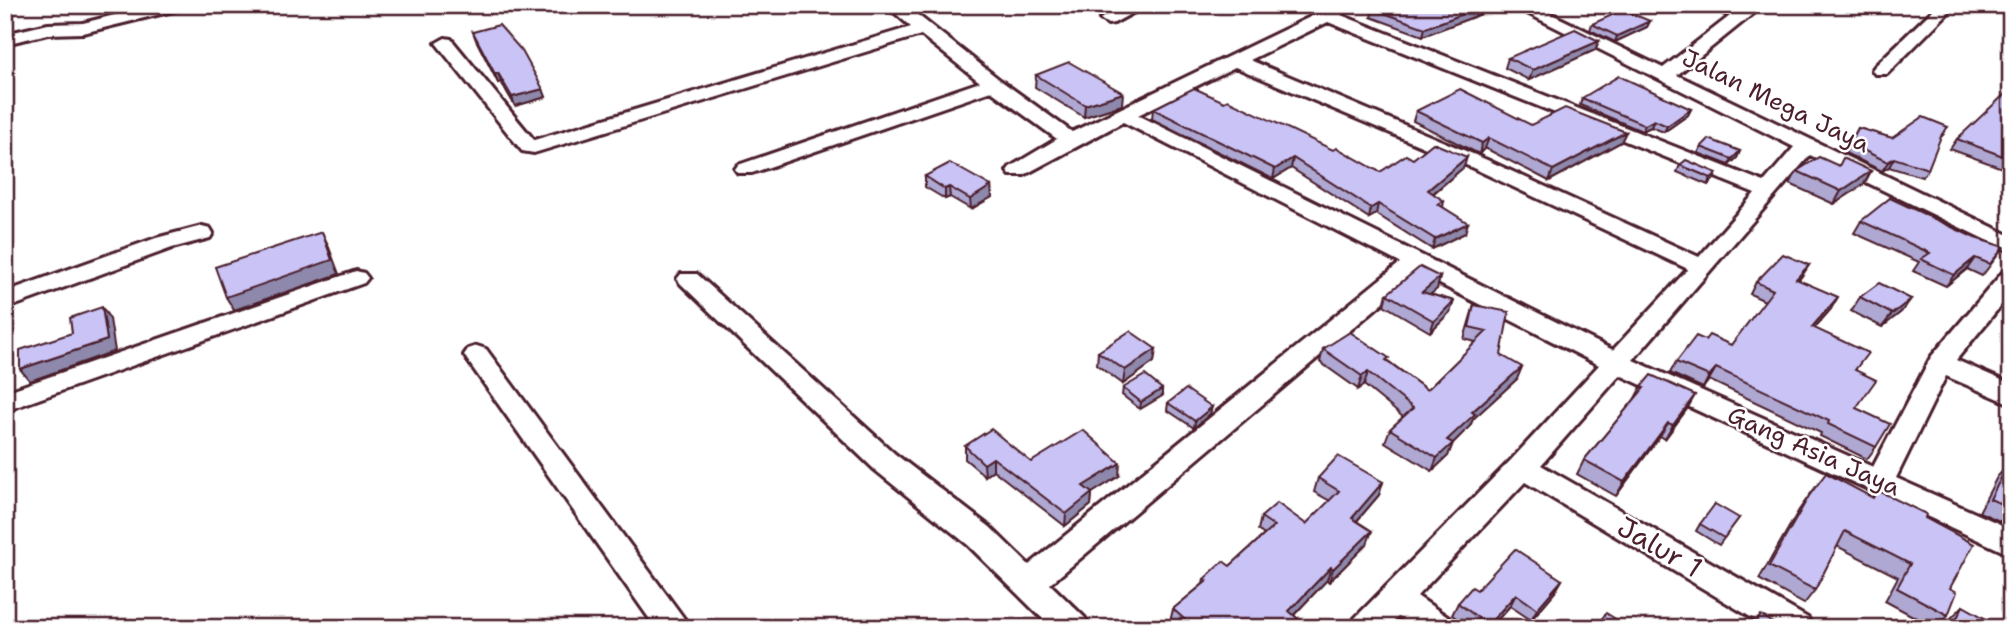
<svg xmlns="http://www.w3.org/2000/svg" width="2016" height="633" viewBox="0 0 2016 633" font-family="'Shantell Sans',sans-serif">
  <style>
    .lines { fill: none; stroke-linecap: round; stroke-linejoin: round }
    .minor-casing { stroke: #4a1f2b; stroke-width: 6 }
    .minor { fill: #fff; fill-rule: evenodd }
    .wall { fill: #aea8d3; stroke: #4a1f2b; stroke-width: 2 }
    .shaded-wall { fill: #8d88ac; stroke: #4a1f2b; stroke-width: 2 }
    .building { fill: #cac3f5; stroke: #4a1f2b; stroke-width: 2 }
    .labels { text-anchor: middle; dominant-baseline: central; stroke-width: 5; stroke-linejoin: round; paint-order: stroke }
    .street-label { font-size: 24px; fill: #4a1f2b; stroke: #fff }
    .near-street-label { font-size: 28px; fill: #4a1f2b; stroke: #fff }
  </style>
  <rect width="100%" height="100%" fill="#fff"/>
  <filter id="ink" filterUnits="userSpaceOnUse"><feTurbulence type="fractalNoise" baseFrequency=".0143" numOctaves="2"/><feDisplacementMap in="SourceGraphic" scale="14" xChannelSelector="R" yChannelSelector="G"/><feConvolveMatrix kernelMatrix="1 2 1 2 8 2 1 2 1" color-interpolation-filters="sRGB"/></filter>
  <g filter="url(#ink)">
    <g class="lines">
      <g class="minor-casing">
        <g id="minor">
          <polygon points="154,5 183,5 181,9 83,33 48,34 5,44 5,34 48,24 83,23"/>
          <path d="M886,5H905L1000,80L1072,132L1335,5H1357L1341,15L1764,182L1794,147L1511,5H1533L1663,68L1730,16L1704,5L1741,9L1745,5H1764L1677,75L2011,236V252L1810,155L1633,360L1873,467L1931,357L2003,272L2011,270V293L1956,360L2011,384V404L1946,376L1896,478L2011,529V555L1620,375L1541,465L1808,618L1813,628H1769L1525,482L1417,596L1449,618L1454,628H1413L1398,617L1387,628H1350L1355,618L1512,459L1599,365L1418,273L1050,584L1085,618L1090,628H1052L968,545L875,470L681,284L677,279L681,274H697L895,454L990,527L1029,565L1400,263L1123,122L1024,175H1010L1007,171L1010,167L1057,139L991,91L752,173H738L735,169L738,165L980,82L921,35L534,153L522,151L436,43L445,38L451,39L534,140L911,27ZM1328,22L1755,193L1699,257L1487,160L1250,60ZM1235,67L1473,168L1688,269L1613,350L1138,115Z"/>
          <polygon points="1125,5 1147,5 1114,23 1108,24 1100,19"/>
          <polygon points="1938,5 1956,5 1887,74 1875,74 1872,70 1875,66"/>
          <polygon points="202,226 210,228 213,233 210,238 172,248 5,309 5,292 156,238"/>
          <polygon points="356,271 364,273 368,278 364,283 5,411 5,392"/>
          <polygon points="477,346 486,349 691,628 656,628 468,361 464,355 468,349"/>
        </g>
      </g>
      <use href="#minor" class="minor"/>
    </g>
    <g class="wall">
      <polygon points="1380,5 1505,5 1423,36 1371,17 1373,9"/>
      <polygon points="1650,21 1647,27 1615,42 1590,30 1592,24"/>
      <polygon points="473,32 543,89 546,97 515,106 501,82 498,83 476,40"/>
      <polygon points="1599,41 1595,50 1529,80 1505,68 1508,58"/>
      <polygon points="1036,75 1122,105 1084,117 1035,87"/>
      <polygon points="2011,91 2011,163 2005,169 1950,149 1957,139"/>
      <polygon points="1582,98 1691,109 1688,115 1664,132 1651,127 1642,131 1580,105"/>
      <polygon points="1224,102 1380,172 1413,159 1464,167 1433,194 1444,201 1443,207 1465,233 1432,249 1376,214 1369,218 1291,168 1273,179 1152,119 1153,109"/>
      <polygon points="1416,111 1531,125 1621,142 1549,181 1485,148 1479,154 1413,121"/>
      <polygon points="1858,128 1892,138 1943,135 1939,139 1928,169 1922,177 1889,167 1882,171 1845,153"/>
      <polygon points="1701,147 1740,151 1737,158 1729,165 1698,153"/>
      <polygon points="1680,165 1714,179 1708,185 1677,172"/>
      <polygon points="1839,165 1871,171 1864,184 1834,204 1790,184 1797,171"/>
      <polygon points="925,176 991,186 992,197 971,209 950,197 945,199 925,187"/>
      <polygon points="1861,221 1975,238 2004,247 1982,276 1967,269 1946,286 1913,271 1919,262 1854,233"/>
      <polygon points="1809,265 1799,280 1831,309 1814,328 1856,370 1856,408 1876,447 1867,459 1820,436 1821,433 1709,380 1703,388 1670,373 1676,362 1705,340 1731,345 1765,301 1750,294 1756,282"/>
      <polygon points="1440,277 1437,289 1430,294 1454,301 1450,312 1430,332 1384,305 1387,294"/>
      <polygon points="1860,297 1911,299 1901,312 1882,327 1851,311"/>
      <polygon points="1474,305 1501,355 1517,379 1473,419 1470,426 1453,443 1448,456 1432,471 1385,442 1390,429 1403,417 1364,385 1358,389 1320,362 1323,349 1388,361 1427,390 1476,342 1464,339"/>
      <polygon points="1156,349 1154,362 1123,384 1097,365 1098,352"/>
      <polygon points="1641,387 1695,395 1687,409 1665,439 1660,436 1616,496 1577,474 1584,460 1634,400"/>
      <polygon points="1123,388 1162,396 1140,409 1122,395"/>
      <polygon points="1168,403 1210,414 1194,428 1167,410"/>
      <polygon points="965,446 1031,462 1119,476 1092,493 1091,505 1065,526 993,470 985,476 965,459"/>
      <polygon points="2008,465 2011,466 2011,526 1979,512 1997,477"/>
      <polygon points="1318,478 1383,482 1379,495 1357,521 1367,544 1329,582 1327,580 1294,615 1298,619 1296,628 1177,628 1170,622 1173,609 1203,584 1204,579 1230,566 1264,535 1258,530 1261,517 1306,524 1330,501 1314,492"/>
      <polygon points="1877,490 1925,518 1950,588 1948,615 1935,628 1885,601 1898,577 1837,546 1815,590 1804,604 1759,579 1799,510 1809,496 1871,498"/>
      <polygon points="1739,518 1719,545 1696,531 1700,524"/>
      <polygon points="1562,580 1555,592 1531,620 1510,606 1490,628 1470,628 1452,615 1458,603 1477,590"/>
      <polygon points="1963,606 2002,628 1946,628 1950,619"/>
    </g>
    <g class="shaded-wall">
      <polygon points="1487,5 1505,5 1423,36 1425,28"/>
      <polygon points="1650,21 1647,27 1615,42 1617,36"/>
      <polygon points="1599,41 1595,50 1529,80 1533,70"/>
      <polygon points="498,73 501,82 498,83 495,74"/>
      <polygon points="543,89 546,97 515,106 512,97"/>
      <polygon points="1123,93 1122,105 1084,117 1085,105"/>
      <polygon points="1691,109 1688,115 1664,132 1667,126"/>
      <polygon points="1654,120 1651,127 1642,131 1645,125"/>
      <polygon points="1626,132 1621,142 1549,181 1553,170"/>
      <polygon points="1489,138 1485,148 1479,154 1482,143"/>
      <polygon points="1740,151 1737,158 1729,165 1732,159"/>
      <polygon points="1467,157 1464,167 1425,200 1428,190"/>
      <polygon points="1293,158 1291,168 1273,179 1275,169"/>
      <polygon points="1894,158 1889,167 1882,171 1888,162"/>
      <polygon points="1871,171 1864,184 1834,204 1841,191"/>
      <polygon points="1717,173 1714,179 1708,185 1711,178"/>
      <polygon points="991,186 992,197 971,209 970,199"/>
      <polygon points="949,187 950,197 945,199 945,189"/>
      <polygon points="1378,204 1376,214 1369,218 1371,208"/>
      <polygon points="1468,223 1465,233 1432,249 1435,239"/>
      <polygon points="322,232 328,245 339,274 234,310 226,297"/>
      <polygon points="1975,258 1967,269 1946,286 1954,275"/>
      <polygon points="5,263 9,267 14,286 5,290"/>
      <polygon points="1809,265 1802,276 1789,290 1796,279"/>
      <polygon points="1440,277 1437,289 1419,304 1422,292"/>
      <polygon points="1838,297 1831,309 1805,339 1812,327"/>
      <polygon points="1911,299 1901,312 1882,327 1892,314"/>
      <polygon points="1454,301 1450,312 1430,332 1434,321"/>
      <polygon points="102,307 110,319 115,351 30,381 20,369 107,340"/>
      <polygon points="1156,349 1154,362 1123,384 1125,370"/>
      <polygon points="1522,367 1517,379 1473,419 1470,426 1453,443 1448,456 1432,471 1437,458 1447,440 1472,412"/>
      <polygon points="1716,368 1709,380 1703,388 1709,376"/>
      <polygon points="1368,372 1364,385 1358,389 1362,376"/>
      <polygon points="1162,389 1162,396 1140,409 1141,402"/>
      <polygon points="1695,395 1687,409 1665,439 1673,425"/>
      <polygon points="1212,407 1210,414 1194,428 1195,421"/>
      <polygon points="1668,423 1660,436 1616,496 1624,482"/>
      <polygon points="993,458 993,470 985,476 984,464"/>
      <polygon points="1120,463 1119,476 1092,493 1091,505 1065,526 1066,514 1083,486"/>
      <polygon points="1383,482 1379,495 1348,531 1352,518"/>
      <polygon points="1372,531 1367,544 1329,582 1333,569"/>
      <polygon points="1331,567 1327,580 1285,624 1289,611"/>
      <polygon points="1562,580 1555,592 1531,620 1537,609"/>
      <polygon points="1516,594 1510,606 1490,628 1486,628"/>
      <polygon points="1298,619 1296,628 1289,628"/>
    </g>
    <g class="building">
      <polygon points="1380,5 1487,5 1425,28 1373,9"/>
      <polygon points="1623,10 1650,21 1617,36 1592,24"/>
      <polygon points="499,25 522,51 543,89 512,97 498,73 495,74 473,32"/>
      <polygon points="1575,29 1599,41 1533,70 1508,58"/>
      <polygon points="1069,62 1123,93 1085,105 1036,75"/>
      <polygon points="1619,76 1691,109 1667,126 1654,120 1645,125 1582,98"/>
      <polygon points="1194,88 1224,102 1228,100 1333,150 1337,148 1380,172 1406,155 1413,159 1433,143 1467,157 1428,190 1444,201 1438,204 1468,223 1435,239 1378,204 1371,208 1293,158 1275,169 1153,109"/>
      <polygon points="1460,89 1531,125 1565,108 1626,132 1553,170 1489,138 1482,143 1416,111"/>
      <polygon points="2011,91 2011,159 1957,139 2007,92"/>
      <polygon points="1923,117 1948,127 1942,134 1928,169 1894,158 1888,162 1850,144 1858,128 1892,138"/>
      <polygon points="1709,139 1740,151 1732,159 1701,147"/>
      <polygon points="1819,157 1839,166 1843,158 1871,171 1841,191 1797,171"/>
      <polygon points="1686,160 1717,173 1711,178 1680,165"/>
      <polygon points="950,163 991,186 970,199 949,187 945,189 925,176"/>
      <polygon points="1890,198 1975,238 2004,247 1990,264 1975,258 1954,275 1921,259 1930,253 1861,221"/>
      <polygon points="322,232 332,260 226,297 215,267"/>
      <polygon points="1783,254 1809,265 1796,279 1838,297 1812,327 1868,353 1855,370 1876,380 1856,408 1890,424 1876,447 1828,424 1829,421 1716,368 1709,376 1676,362 1696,336 1705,340 1709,335 1731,345 1773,290 1756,282"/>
      <polygon points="1420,267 1440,277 1422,292 1454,301 1434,321 1387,294"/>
      <polygon points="1879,283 1911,299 1892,314 1860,297"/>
      <polygon points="1474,305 1509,312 1501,355 1522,367 1472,412 1475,414 1447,440 1453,443 1437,458 1390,429 1413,408 1368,372 1362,376 1323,349 1350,332 1389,358 1386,360 1427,390 1487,331 1469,327"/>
      <polygon points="102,307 107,340 20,369 20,350 72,333 70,318"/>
      <polygon points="1130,331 1156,349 1125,370 1098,352"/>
      <polygon points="1145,375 1162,389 1141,402 1123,388"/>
      <polygon points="1651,375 1695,395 1673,425 1668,423 1624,482 1584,460 1644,388 1641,387"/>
      <polygon points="1186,389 1212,407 1195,421 1168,403"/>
      <polygon points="991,429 1031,462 1083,430 1120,463 1083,486 1092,493 1066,514 993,458 984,464 965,446"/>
      <polygon points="1338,456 1383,482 1352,518 1372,531 1333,569 1331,567 1289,611 1298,619 1289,628 1194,628 1173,609 1207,581 1204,579 1223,561 1230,566 1274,526 1261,517 1277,503 1306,524 1339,491 1318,478"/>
      <polygon points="2008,465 2011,466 2011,508 1990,499"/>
      <polygon points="1826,473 1873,498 1877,490 1926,514 1925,518 1974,544 1950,588 1957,592 1948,615 1897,588 1910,564 1845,531 1815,590 1769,566 1809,496"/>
      <polygon points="1715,504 1739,518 1724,538 1700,524"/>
      <polygon points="1515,549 1562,580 1537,609 1516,594 1488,625 1458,603 1472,587 1477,590"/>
      <polygon points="1963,606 2002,628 1952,628"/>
      <polygon points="1606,613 1630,628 1595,628"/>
      <polygon points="1761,615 1781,628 1752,628"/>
    </g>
  </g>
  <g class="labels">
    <g class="street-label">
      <text transform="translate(1776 101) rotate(26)">Jalan Mega Jaya</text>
      <text transform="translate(1814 451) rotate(24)">Gang Asia Jaya</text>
    </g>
    <g class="near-street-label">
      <text transform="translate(1660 547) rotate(30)">Jalur 1</text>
    </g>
  </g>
  <rect width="2016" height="633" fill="none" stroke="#fff" stroke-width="28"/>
  <rect x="14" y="14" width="1988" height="605" fill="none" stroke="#4a1f2b" stroke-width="2.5" filter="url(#ink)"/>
</svg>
